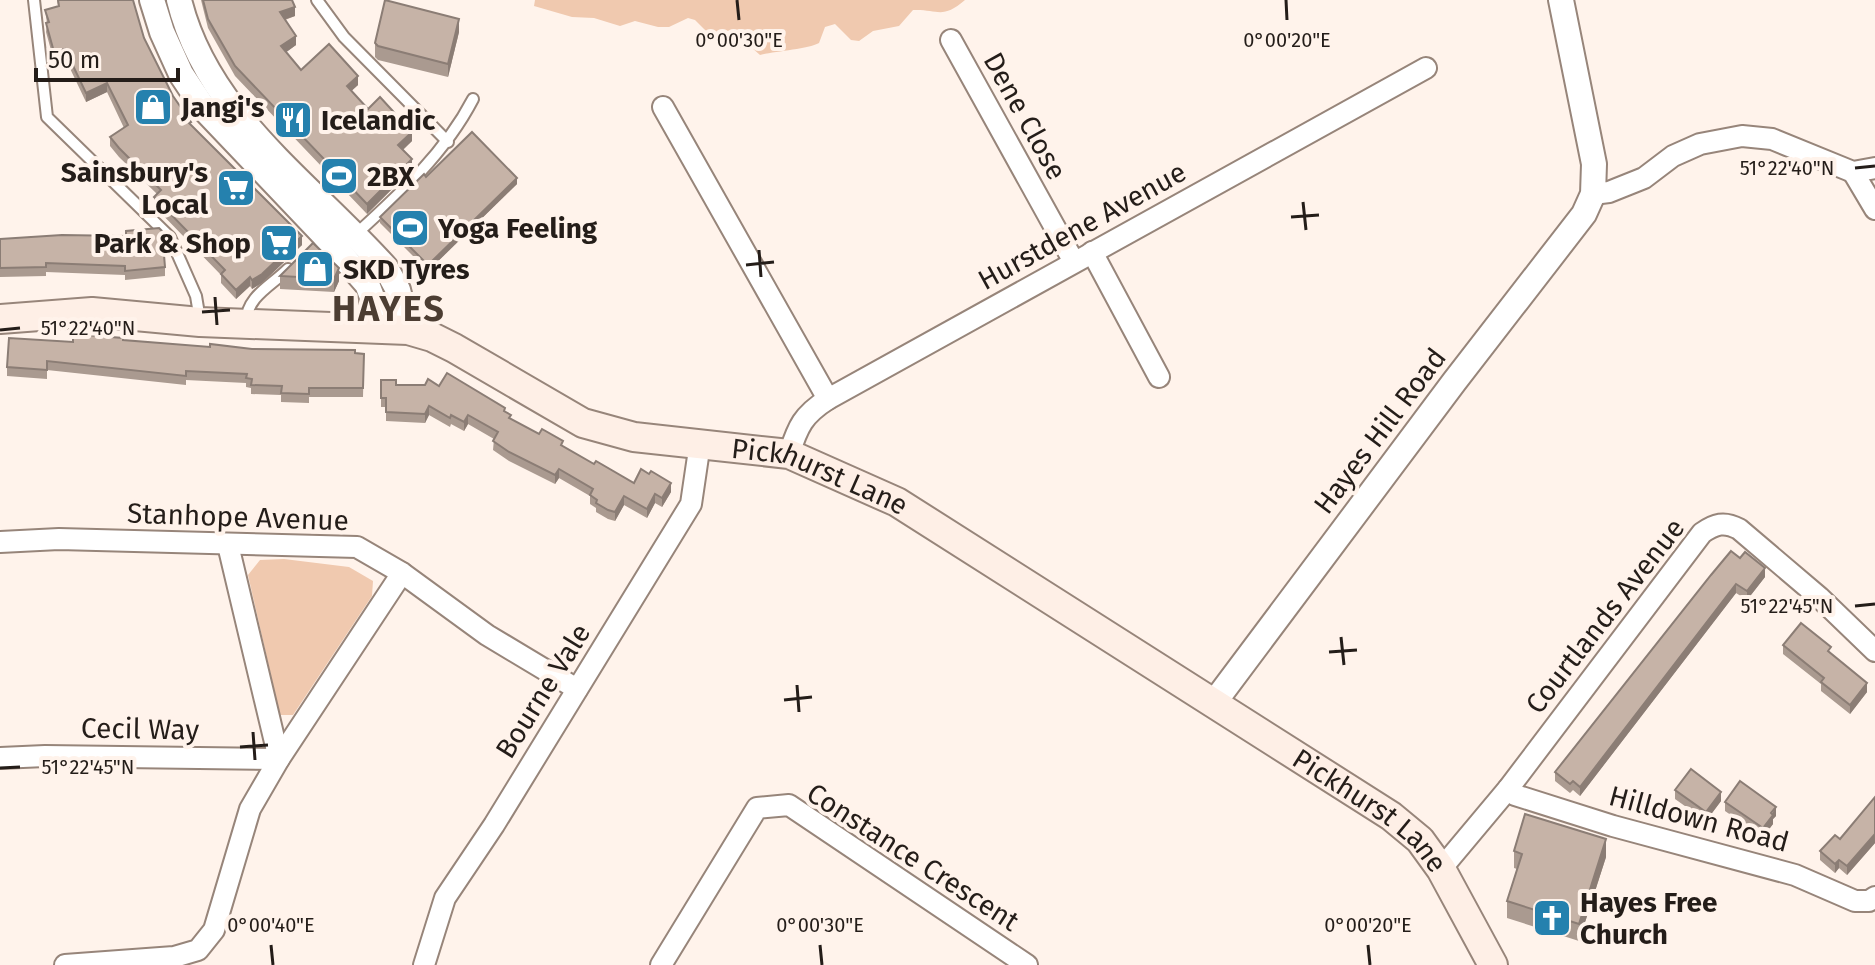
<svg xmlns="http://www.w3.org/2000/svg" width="1875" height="965" viewBox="0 0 1875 965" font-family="'Fira Sans',sans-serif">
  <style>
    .green { fill: #f0c9af }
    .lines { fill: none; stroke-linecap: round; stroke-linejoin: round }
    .service-casing { stroke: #97857a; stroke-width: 14 }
    .minor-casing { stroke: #97857a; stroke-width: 24 }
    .tertiary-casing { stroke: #97857a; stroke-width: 28 }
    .secondary-casing { stroke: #97857a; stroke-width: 32 }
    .service { stroke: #fff; stroke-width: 10 }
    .minor { stroke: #fff; stroke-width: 20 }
    .tertiary { stroke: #fff; stroke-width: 24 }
    .secondary { stroke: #feefe6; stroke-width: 28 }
    .wall { fill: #aa9a90 }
    .shaded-wall { fill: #8b7d75 }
    .building { fill: #c6b3a7; stroke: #8b7d75; stroke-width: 2 }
    .ticks { fill: none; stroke: #241d19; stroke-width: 3 }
    .labels { text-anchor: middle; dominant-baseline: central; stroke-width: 8; stroke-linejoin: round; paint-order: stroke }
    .poi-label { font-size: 28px; font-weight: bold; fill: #241d19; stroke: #fff3eb; text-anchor: start }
    .street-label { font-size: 28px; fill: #241d19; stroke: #fff3eb }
    .district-label { font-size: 36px; font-weight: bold; letter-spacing: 2px; fill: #4c3d32; stroke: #fff3eb }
    .ticks-label { font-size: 20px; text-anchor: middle; fill: #241d19; stroke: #fff3eb; stroke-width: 8; stroke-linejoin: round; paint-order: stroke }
  </style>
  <rect width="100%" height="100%" fill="#fff3eb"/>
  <g class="green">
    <path d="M535,0H965C942,20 938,9 913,10L899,26L873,31L859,41L851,40L835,24L825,27L819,43C808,49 776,51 760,55L751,47L733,48L715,40L695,20L688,18L669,27H658L635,21L620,26L594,18L572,17L534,6Z"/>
    <polygon points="284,559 349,567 373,581 372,596 293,715 280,715 248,575 260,560"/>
  </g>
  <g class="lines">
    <g class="service-casing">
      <g id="service">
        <polyline points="34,0 47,117 170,237 196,296 200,320"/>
        <polyline points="317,0 344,37 448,142"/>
        <path d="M355,235C400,194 445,153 473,99"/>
        <path d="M246,322C247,296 271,286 288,269"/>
      </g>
    </g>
    <g class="minor-casing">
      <g id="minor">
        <polyline points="951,40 1074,262"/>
        <polyline points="663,107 828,399"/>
        <polyline points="1853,172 1875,209"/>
        <polyline points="1593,194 1609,192 1644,178 1673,156 1700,144 1742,136 1772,139 1853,172 1875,168"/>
        <polyline points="1092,252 1159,377"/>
        <path d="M789,454C798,426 803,415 828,399L1426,68"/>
        <polyline points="0,542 59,539 357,547 402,573 487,635 577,689"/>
        <polyline points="0,758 45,756 279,759 228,545"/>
        <polyline points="1508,789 1515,795 1613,826 1795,875 1855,901 1869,901 1875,897"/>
        <path d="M1441,869L1508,789L1702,533C1715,524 1724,521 1739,529L1819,597L1875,651"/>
        <polyline points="65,965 174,957 198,950 214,930 250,809 279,759 402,573"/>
        <polyline points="424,965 445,898 494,825 691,504 700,443"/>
        <polyline points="661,965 757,808 789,805 1027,965"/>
      </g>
    </g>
    <g class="tertiary-casing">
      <g id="tertiary">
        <polyline points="152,0 162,32 181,74 205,110 324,235 367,284 372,297 373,327"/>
        <path d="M179,0C207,115 311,184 386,268L398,290L408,330"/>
        <polyline points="1213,704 1454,382 1584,214 1593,194 1594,164 1561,0"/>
      </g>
    </g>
    <g class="secondary-casing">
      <g id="secondary">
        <path id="s1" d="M0,319L92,312L200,322L408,330L432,337L454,348L583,423L634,437L789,454L897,502L1391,816L1420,840L1441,869L1493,965"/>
      </g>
    </g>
    <use href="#service" class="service"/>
    <use href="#minor" class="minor"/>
    <use href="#tertiary" class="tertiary"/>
    <use href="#secondary" class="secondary"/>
  </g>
  <g class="wall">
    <polygon points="57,0 133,0 144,38 173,96 191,125 302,245 262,283 252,289 250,286 236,299 221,283 221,275 154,206 154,197 157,194 119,157 110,146 110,137 124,128 107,92 86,102 65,58 54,61 46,32 47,23 45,10 58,6"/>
    <polygon points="201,0 292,0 295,16 285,20 296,45 286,52 301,70 358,85 351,91 368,109 412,141 403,150 412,169 367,214 235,76 208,28"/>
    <polygon points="459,32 448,77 378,60 375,57 375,43"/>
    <polygon points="426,177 517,184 428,271 380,223 380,217"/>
    <polygon points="126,236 165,267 165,276 125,280 125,275 46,272 46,276 0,277 0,239"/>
    <polygon points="339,268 339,281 334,292 280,289 280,276"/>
    <polygon points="123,340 210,347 364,354 363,397 309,397 309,403 281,402 281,395 251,394 251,388 246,387 246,383 186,380 186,385 47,370 47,379 7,376 7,367 73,342"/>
    <polygon points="381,380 396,385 439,386 505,412 511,419 594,464 634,483 671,492 662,507 655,503 647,518 624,505 615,521 608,519 596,512 596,508 590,504 590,496 559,478 555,484 509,461 493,450 494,439 468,424 464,431 451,424 450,427 429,415 425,423 386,421 386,407 381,407"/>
    <polygon points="1740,558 1765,577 1747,600 1736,593 1580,796 1573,790 1570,793 1555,781 1555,772"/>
    <polygon points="1783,645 1831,654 1867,692 1850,714 1821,691 1821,684 1783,654"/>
    <polygon points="1675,790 1721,801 1706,821 1675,799"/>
    <polygon points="1875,797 1875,843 1847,875 1839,868 1835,873 1820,860 1820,851 1840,839"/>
    <polygon points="1725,802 1776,816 1773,819 1773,824 1763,837 1725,811"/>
    <polygon points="1514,851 1606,857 1579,941 1507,918 1507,901 1517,869 1514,868"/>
  </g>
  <g class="shaded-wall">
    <polygon points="295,7 295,16 280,21 280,12"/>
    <polygon points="459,19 459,32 448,77 448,64"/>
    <polygon points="296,36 296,45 281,56 281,46"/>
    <polygon points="65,49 65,58 54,61 54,52"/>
    <polygon points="358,76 358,85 347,95 347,86"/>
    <polygon points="107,83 107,92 86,102 86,93"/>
    <polygon points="412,132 412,141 398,154 398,145"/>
    <polygon points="412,159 412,169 367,214 367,204"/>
    <polygon points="517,178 517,184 428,271 428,265"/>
    <polygon points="302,236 302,245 262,283 252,289 252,280"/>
    <polygon points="339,268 339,281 334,292 334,279"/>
    <polygon points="250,277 250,286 236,299 236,290"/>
    <polygon points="429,406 429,415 425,423 425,414"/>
    <polygon points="468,415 468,424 464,431 464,422"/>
    <polygon points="559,469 559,478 555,484 555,475"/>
    <polygon points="671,483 671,492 662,507 662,498"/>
    <polygon points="655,494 655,503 647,518 647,509"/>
    <polygon points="624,496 624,505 615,521 615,512"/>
    <polygon points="1765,568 1765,577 1747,600 1747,591"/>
    <polygon points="1736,584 1736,593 1580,796 1580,787"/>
    <polygon points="1867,683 1867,692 1850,714 1850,705"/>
    <polygon points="1721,792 1721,801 1706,821 1706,812"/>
    <polygon points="1776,807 1776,816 1773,819 1773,824 1763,837 1763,828"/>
    <polygon points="1875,834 1875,843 1847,875 1847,866"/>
    <polygon points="1606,839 1606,857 1579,941 1579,924"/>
    <polygon points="1839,860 1839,868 1835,873 1835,864"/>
  </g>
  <g class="building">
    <polygon points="58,0 133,0 144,38 173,96 191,122 189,123 302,236 262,274 252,280 250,277 236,290 221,274 225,270 154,197 161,190 119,148 110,137 128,125 107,83 86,93 65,49 54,52 46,23 49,22 45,10 59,6"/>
    <polygon points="203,0 292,0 295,7 280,12 296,36 281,46 301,70 329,44 358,76 347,86 368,109 380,97 412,132 398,145 412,159 367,204 235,66 208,19"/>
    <polygon points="385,0 459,19 448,64 378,46 375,43"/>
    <polygon points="472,132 517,178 428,265 380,217 424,174 426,177"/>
    <polygon points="159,228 162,231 165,267 125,271 125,266 46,263 46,267 0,268 0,239 62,235 126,236 126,231"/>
    <polygon points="313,243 339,268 334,279 280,276"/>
    <polygon points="73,334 123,338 123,340 210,347 210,344 252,349 355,350 355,353 364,354 363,388 309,388 309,394 281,393 282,386 251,385 252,379 246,378 247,374 186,371 186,376 47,361 47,370 7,367 9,338 73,342"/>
    <polygon points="447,373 505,408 504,411 511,415 509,418 539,434 542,429 563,441 561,445 594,464 596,461 634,483 641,469 649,474 651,471 671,483 662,498 655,494 647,509 624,496 615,512 608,510 596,503 597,500 590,495 593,489 559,469 555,475 509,452 493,441 498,432 468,415 464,422 451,415 450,418 429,406 425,414 386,412 386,398 381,398 381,380 396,380 396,385 425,385 428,379 439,386"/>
    <polygon points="1731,551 1740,558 1745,552 1765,568 1747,591 1736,584 1580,787 1573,781 1570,784 1555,772 1711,575"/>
    <polygon points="1801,623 1831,647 1828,651 1867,683 1850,705 1821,682 1824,678 1783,645"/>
    <polygon points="1691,769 1721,792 1706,812 1675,790"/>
    <polygon points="1740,781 1776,807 1771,813 1773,815 1763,828 1725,802"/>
    <polygon points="1875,797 1875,834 1847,866 1839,860 1835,864 1820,851 1835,835 1840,839"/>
    <polygon points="1525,814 1606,839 1579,924 1507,901 1522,854 1514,851"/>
  </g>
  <path class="ticks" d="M737,0L739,20M1286,0L1287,20M1855,168L1875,166M1303,202L1306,230M1291,217L1319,215M759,250L761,277M746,265L774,262M215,297L217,325M202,312L230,310M0,330L20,328M1855,606L1875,604M1341,637L1344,665M1329,652L1357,650M797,685L799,712M784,700L812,697M253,732L255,760M240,747L268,745M0,768L20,767M271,945L273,965M820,945L822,965M1368,945L1370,965"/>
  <defs>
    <g id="shop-square" transform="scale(2)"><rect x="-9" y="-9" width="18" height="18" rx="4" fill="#2581ae" stroke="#fff3eb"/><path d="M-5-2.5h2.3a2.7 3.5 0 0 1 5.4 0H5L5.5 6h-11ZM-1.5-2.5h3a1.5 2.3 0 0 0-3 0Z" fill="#fff"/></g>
    <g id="restaurant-square" transform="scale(2)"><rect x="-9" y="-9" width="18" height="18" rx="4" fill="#2581ae" stroke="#fff3eb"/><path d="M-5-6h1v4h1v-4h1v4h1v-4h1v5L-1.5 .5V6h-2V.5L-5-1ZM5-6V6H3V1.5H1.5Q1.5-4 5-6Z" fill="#fff"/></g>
    <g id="stadium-square" transform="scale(2)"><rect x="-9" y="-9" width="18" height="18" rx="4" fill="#2581ae" stroke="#fff3eb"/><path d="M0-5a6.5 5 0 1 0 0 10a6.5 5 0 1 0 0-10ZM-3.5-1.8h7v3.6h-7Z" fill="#fff"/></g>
    <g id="supermarket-square" transform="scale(2)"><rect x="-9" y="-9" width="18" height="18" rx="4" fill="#2581ae" stroke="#fff3eb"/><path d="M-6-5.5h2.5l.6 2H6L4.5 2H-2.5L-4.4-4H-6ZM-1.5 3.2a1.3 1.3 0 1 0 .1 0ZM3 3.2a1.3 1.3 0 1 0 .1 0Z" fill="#fff"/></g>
    <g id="church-square" transform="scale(2)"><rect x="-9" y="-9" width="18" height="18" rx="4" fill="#2581ae" stroke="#fff3eb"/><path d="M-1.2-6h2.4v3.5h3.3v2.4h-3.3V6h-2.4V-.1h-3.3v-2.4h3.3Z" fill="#fff"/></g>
  </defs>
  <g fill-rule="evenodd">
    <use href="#shop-square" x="153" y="107"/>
    <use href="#restaurant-square" x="293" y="120"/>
    <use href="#stadium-square" x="339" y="176"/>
    <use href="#supermarket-square" x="236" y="188"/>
    <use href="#stadium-square" x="410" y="228"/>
    <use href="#supermarket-square" x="279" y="243"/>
    <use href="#shop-square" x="315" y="269"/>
    <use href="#church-square" x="1552" y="918"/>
  </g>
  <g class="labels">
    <g class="poi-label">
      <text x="181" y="107">Jangi's</text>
      <text x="321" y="120">Icelandic</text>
      <text x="208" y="172" text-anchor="end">Sainsbury's<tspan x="208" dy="32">Local</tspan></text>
      <text x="367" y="176">2BX</text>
      <text x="438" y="228">Yoga Feeling</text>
      <text x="251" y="243" text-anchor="end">Park &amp; Shop</text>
      <text x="343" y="269">SKD Tyres</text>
      <text x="1580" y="902">Hayes Free<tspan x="1580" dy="32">Church</tspan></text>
    </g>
    <g class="street-label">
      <text transform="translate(1025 116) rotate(61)">Dene Close</text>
      <text transform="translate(1082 226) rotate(-29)">Hurstdene Avenue</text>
      <text transform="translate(1380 431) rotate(-53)">Hayes Hill Road</text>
      <text stroke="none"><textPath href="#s1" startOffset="852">Pickhurst Lane</textPath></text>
      <text transform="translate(238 517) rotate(2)">Stanhope Avenue</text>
      <text transform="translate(1605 616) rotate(-52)">Courtlands Avenue</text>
      <text transform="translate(543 691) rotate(-58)">Bourne Vale</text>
      <text transform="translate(140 729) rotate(1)">Cecil Way</text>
      <text stroke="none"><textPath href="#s1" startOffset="1500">Pickhurst Lane</textPath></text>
      <text transform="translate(1699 819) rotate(15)">Hilldown Road</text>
      <text transform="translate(913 857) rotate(33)">Constance Crescent</text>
    </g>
    <g class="district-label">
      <text x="389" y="309">HAYES</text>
    </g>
  </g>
  <g class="ticks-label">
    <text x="739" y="47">0°00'30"E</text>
    <text x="1287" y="47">0°00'20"E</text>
    <text x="1787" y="175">51°22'40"N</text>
    <text x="88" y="335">51°22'40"N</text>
    <text x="1787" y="613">51°22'45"N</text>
    <text x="88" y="774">51°22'45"N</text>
    <text x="271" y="932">0°00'40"E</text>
    <text x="820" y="932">0°00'30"E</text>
    <text x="1368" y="932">0°00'20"E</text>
  </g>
  <path d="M36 68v12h142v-12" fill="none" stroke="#241d19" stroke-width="4"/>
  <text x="48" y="68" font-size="24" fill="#241d19" stroke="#fff3eb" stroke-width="6" paint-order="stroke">50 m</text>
</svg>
